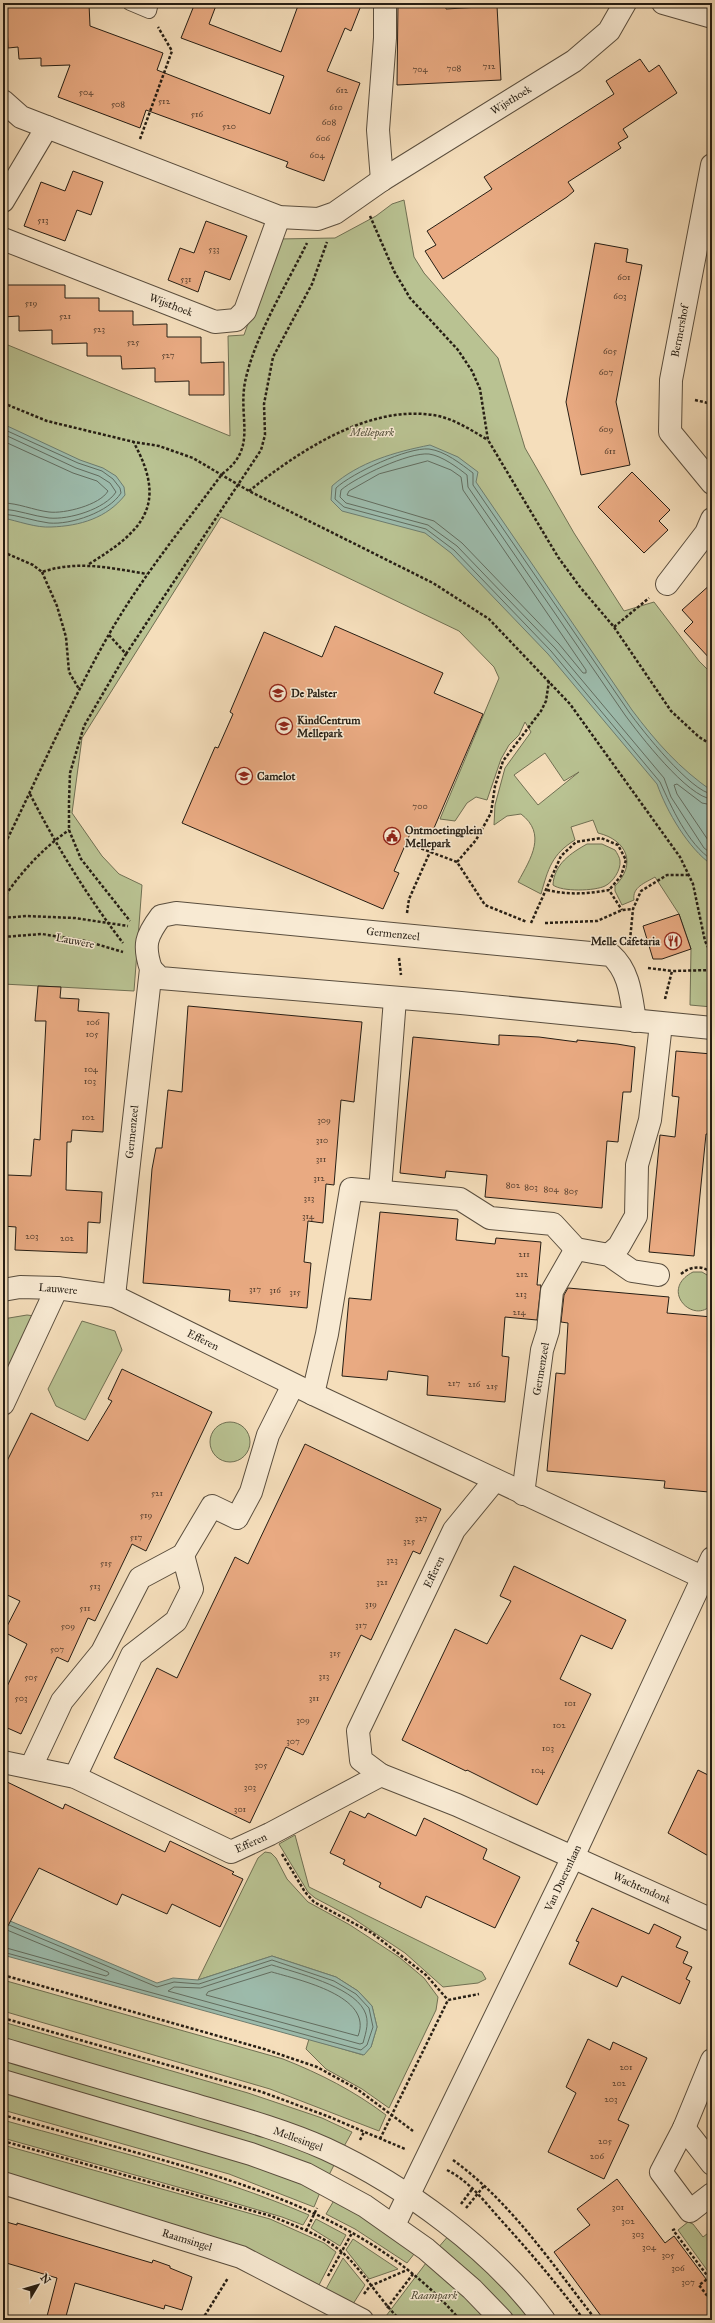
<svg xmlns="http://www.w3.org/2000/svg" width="715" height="2323" viewBox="0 0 715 2323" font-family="'IM FELL Great Primer',serif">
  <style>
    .green { fill: #b9c292; stroke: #707053; fill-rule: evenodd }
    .water { fill: #9dbcad; stroke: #6d7d70 }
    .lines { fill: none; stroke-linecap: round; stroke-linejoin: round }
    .shore { stroke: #626d60; stroke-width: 1 }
    .building { fill: #e9aa82; stroke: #261e14 }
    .service-casing { stroke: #5a4e3e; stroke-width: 16 }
    .minor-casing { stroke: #5a4e3e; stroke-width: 24 }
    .tertiary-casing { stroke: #5a4e3e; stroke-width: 24 }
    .path { stroke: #261e14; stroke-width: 2.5; stroke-dasharray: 3 2; stroke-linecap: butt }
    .service { stroke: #f8ead3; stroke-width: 14 }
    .minor { stroke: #f8ead3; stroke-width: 22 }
    .tertiary { stroke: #f8ead3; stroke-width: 22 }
    .labels { text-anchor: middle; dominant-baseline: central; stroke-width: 3; stroke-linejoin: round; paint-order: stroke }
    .number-label { font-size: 9px; fill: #574130 }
    .street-label { font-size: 11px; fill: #261e14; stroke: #f8ead3 }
    .park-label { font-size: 11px; font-style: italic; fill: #524f3a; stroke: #f8ead3 }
    .poi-label { font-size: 11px; font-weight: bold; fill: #261e14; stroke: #f8ead3; text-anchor: start }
  </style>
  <rect width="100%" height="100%" fill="#f5debb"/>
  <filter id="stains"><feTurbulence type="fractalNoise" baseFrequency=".005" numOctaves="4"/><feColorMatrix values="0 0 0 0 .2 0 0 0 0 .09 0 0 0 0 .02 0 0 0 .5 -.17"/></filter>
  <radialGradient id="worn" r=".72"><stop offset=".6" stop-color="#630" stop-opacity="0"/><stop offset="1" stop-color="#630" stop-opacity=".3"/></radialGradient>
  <g class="green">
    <path d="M404,200L414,257L424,273L498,358L525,448L574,533L624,611L654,602L699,661L712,674V1007L690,1005L691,949L679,914L655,877C645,883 632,887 634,900L622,905L615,891V886C637,864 627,840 598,833L593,820L571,827L575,840C552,854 548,869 541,894L518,882C531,858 547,834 521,814L507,816L494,825L495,805L505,768L531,732L525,722L519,735L509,745L501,759L487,800L476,797L467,803L455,821L440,819L499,678L494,667L459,631L221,517L82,738L72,813L102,856L119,874L142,885L134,991L3,984V343L230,436L228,336L244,335L278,239L335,238L376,216L392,204ZM545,753L564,781L579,772L538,805L514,775Z"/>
    <path d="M587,844H602L615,850C617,853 620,858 620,861C621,870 613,882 605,886C595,891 562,892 553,885C554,864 571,853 587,844Z"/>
    <path d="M693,1272H702L712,1278V1304C694,1326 658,1290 693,1272Z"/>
    <polygon points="27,1315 35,1316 3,1385 3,1319"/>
    <polygon points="82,1321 115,1331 122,1350 85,1420 56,1406 48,1389"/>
    <circle cx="230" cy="1442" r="20"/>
    <polygon points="295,1835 309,1887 482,1972 486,1979 478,1983 443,1987 405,1953 351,1917 315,1898 308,1892 279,1844"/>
    <polygon points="265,1852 271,1853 276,1858 287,1879 308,1902 350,1925 399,1957 424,1978 438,1997 436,2010 389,2108 362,2089 326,2069 306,2049 309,2039 363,2055 371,2047 377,2027 372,2006 358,1991 336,1977 272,1956 198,1980 258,1858"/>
    <path d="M3,1980L283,2059C321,2074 354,2091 386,2115L379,2131L270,2089L3,2011Z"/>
    <polygon points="3,2022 248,2093 322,2118 352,2132 342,2150 3,2045"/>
    <polygon points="3,2056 211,2116 336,2161 327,2179 3,2076"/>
    <polygon points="3,2088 235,2155 321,2190 314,2207 229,2174 3,2110"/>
    <path d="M3,2120C105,2149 211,2173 309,2215L303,2225L282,2217L224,2200L3,2138Z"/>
    <polygon points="3,2145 270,2219 324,2243 336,2252 319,2285 249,2250 3,2174"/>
    <polygon points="336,2197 418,2249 407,2263 355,2229 326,2214"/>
    <polygon points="316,2219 346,2235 340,2246 311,2228"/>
    <polygon points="688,2222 693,2224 703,2237 712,2230 712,2277 678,2230"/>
    <polygon points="450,2234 536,2320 511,2320 437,2249"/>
    <polygon points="353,2239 398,2269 369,2279 346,2250"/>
    <polygon points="343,2258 365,2285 353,2304 326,2289"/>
    <polygon points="429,2259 495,2320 383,2320"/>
  </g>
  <g class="water">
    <path d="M3,424L80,460L103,468L116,476L124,487L125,495C107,518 80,526 51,527C36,528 18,521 3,518Z"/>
    <path d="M430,445L458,457L478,472L476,482L632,710C656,742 679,768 712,791V865C688,848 667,812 657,784L548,654L451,553L425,533L342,511L331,500L332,486C359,462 395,452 430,445Z"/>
    <polygon points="3,1918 157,1983 173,1978 198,1980 272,1956 336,1977 358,1991 372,2006 377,2027 371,2047 364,2055 3,1955"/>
  </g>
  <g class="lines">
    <g class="shore">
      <path d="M3,429L78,463L102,471L113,479L120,488L121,493C109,512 71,525 49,523C33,521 18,515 3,514"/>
      <path d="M3,434L76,468L99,476L110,483L116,492C105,509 69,520 49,518C33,516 18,510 3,509"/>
      <path d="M3,441L73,473L97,481L108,491C100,505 64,514 49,512C33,510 18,503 3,503"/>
      <polygon points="428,461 451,470 461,477 463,490 586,670 586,673 583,673 559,644 462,543 434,521 347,495 349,491 379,474"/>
      <path d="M712,794C691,792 642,730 629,712L473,485V473C461,464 445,451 429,449C408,447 352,473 336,488L335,499L344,507L426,529L454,550L551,651L660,782C672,808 687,843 712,860"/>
      <path d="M712,799C688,798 639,734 625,715L468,487L467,475C457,467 442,456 429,454C409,452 356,477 341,490L340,497L346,503L428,525L457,546L555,648L664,778L671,797L704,848L712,854"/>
      <polyline points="712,805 702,803 677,784 674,785 677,794 712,846"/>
      <polyline points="3,1947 106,1976 109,1974 108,1972 7,1930"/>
      <polyline points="3,1952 361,2050 367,2045 373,2027 369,2008 356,1994 334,1981 272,1960 199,1984 174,1982 157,1987 9,1925"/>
      <path d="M272,1965C297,1973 351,1986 364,2010C370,2021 366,2032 363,2043L360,2044L168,1991L174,1987L200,1988Z"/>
      <path d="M272,1972C299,1980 374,1996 358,2036L206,1995L208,1992Z"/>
    </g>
  </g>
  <g class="building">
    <polygon points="6,3 89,4 90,26 163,53 157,70 270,114 284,76 181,38 195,3 217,3 209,24 281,52 299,3 362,3 351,31 345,28 327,71 360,83 324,181 286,167 288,162 146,110 140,128 58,97 70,65 41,66 41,58 19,59 18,47 8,48"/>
    <polygon points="398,3 445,3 446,9 497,6 501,80 397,85"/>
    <polygon points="640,59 649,72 659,65 677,93 623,129 628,137 618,143 621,148 568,182 574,191 567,197 443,279 425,251 436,245 427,231 492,189 484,177 614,94 606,81"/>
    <polygon points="73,171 103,182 91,215 77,210 65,241 24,226 41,182 65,191"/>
    <polygon points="206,221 247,236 230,280 205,271 198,292 168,280 180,248 194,253"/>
    <polygon points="595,243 628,249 626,262 642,265 616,402 630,465 581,475 566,402"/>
    <polygon points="3,285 65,285 65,298 99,298 99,311 133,311 133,325 167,324 167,337 201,337 201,363 224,362 224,395 189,395 189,381 155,382 155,368 122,369 121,356 87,356 87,343 52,344 52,330 19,331 19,316 3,317"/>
    <polygon points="632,472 670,510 659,521 668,530 644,553 598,507"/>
    <polygon points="712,583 712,661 684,631 693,622 682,610"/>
    <polygon points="335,626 443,673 434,693 483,714 431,835 413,827 394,871 399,873 383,909 182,823 215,747 218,748 233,714 230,712 264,632 322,657"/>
    <polygon points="679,914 691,949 662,959 653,959 643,926"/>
    <polygon points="38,986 61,987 60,998 79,999 78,1011 109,1013 103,1132 72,1130 71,1142 67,1142 66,1190 102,1192 100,1223 88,1222 87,1253 15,1250 16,1227 3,1226 3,1182 6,1182 7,1175 31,1176 34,1139 40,1140 46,1021 35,1021"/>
    <polygon points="188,1006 362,1022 354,1102 341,1100 334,1185 326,1184 323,1223 308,1221 304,1262 311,1263 307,1308 229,1301 230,1290 143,1283 152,1169 156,1148 162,1148 168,1090 182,1092"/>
    <polygon points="499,1035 539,1037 577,1042 577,1040 617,1044 635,1047 631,1092 623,1092 618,1142 607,1141 602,1208 485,1197 487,1175 446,1171 445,1178 400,1173 413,1037 499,1045"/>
    <polygon points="676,1051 712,1054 712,1134 706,1134 694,1256 649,1252 660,1135 675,1137 679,1097 672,1096"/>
    <polygon points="380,1212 458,1219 456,1240 495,1244 496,1238 541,1242 537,1285 541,1285 537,1320 505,1317 502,1356 509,1357 505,1402 427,1395 428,1376 388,1371 387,1380 342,1376 349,1298 371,1300"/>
    <polygon points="568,1288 669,1297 667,1313 712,1317 712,1479 709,1492 664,1488 665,1481 547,1471 556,1373 565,1374 568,1323 561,1322 564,1295"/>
    <polygon points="122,1369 212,1412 146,1551 132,1544 95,1621 88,1618 68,1662 57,1657 21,1734 3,1726 3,1695 27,1644 4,1632 20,1601 3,1593 3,1469 31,1413 88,1441 112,1401 108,1399"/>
    <polygon points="305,1444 441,1509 420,1554 413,1551 371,1640 361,1635 303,1755 286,1747 250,1823 114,1758 157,1668 177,1678 235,1557 248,1564"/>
    <polygon points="514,1566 626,1620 612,1649 581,1635 560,1679 591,1694 537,1805 467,1770 466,1771 402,1740 455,1629 487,1644 511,1601 500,1596"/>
    <polygon points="698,1770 712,1777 712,1858 668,1833"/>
    <polygon points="3,1780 63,1809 65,1804 165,1852 170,1841 234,1872 232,1874 243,1879 220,1927 172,1904 167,1914 122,1894 117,1905 39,1868 3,1935"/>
    <polygon points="350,1811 365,1818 368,1813 416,1836 424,1818 487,1849 483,1859 520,1877 495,1928 426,1896 421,1908 379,1887 381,1883 343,1864 345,1860 330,1853"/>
    <polygon points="592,1908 649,1934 654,1924 681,1937 676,1947 688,1952 683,1963 692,1967 686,1979 690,1981 680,2004 622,1976 617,1987 569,1964 579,1942 576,1941"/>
    <polygon points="588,2039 610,2050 613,2042 647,2058 618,2120 629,2125 604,2179 548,2152 576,2093 566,2087"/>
    <polygon points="617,2179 665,2243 674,2236 712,2287 712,2320 604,2320 554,2252 590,2225 577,2209"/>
    <polygon points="3,2221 17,2225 17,2223 152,2263 153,2260 170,2266 170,2268 192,2277 182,2310 165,2305 164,2309 75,2283 65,2320 46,2320 57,2278 3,2262"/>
  </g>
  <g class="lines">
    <g class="service-casing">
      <polyline id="service" points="130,3 149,11 151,3"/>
    </g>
    <g class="minor-casing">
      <g id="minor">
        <polyline points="663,3 712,17"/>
        <polyline points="3,101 21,117 279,217 318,219 335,213 382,180 574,61 609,31 625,3"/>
        <polyline points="712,165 671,380 670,432 712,483"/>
        <polyline points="382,180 378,130 385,38 385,3"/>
        <polyline points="3,201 47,127"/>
        <polyline points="3,239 215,322 236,320 245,311 279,217"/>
        <polyline points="667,584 706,533 712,519"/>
        <polyline points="151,969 160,978 461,1003 712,1028"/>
        <polyline points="380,1191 395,999"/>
        <polyline points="609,1255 619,1246 636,1216 637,1165 650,1120 661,1024"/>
        <polyline points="3,1290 20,1287 57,1288 114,1296 313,1394 702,1577"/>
        <path d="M114,1296L151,969C143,945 146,936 161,916L176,913L611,955C630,972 631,997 635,1021"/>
        <polyline points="313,1394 327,1334 351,1189 460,1199 490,1218 553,1224 576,1249 609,1255 632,1271 658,1275"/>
        <polyline points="3,1404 57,1288"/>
        <polyline points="523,1494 542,1350 548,1331 552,1291 576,1249"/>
        <polyline points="3,1762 75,1777 231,1852 270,1834 381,1775 457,1805 712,1920"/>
        <polyline points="31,1767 62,1701 102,1652 140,1578 183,1555 212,1506 237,1518 251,1492 268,1435 293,1385"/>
        <polyline points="381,1775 361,1760 358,1731 454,1530 495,1480"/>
        <polyline points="75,1777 132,1655 176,1621 192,1589 183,1555"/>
        <polyline points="712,2060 684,2128 661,2172 690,2211 712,2194"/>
        <polyline points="684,2128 712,2164"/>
        <polyline points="3,2183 241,2257 362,2320"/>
        <polyline points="394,2225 573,1857 712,1558"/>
      </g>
    </g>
    <g class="tertiary-casing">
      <g id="tertiary">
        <path d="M3,2049C64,2067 124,2085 185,2102C232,2116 281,2129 326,2149C404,2185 493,2250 544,2320"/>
        <polyline points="3,2081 251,2154 306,2174 365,2206 426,2249 472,2289 502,2320"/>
      </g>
    </g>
    <g class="path">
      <polyline points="140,139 172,51 158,27"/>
      <polyline points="370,216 394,271 410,298 458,350 472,371 480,389 488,440 558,557 580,587 614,627 671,711 699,737 712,745"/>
      <polyline points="695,400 712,404"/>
      <polyline points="3,403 47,421 134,442 159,446 193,458 249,491 433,583 489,619 570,704 680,857 693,884 705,941 712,955"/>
      <path d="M249,491C298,452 367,405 433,415C453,418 471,430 488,440"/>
      <path d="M3,552L33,565L42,572C77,560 111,568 147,574"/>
      <path d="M89,564C143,531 168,505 134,443"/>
      <polyline points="42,572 57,606 66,637 69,672 79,689"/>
      <polyline points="614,627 649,598"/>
      <polyline points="109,635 126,654 84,726 70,773 69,802 69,830 81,859 130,921"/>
      <polyline points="126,654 261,450 265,435 264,404 273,357 312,284 327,242"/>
      <path d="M30,794C57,847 87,896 123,943"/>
      <polyline points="412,845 457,862 485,905 527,922"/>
      <path d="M3,848C38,777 69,705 108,636C141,578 183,527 222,474C258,448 238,420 245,382C255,335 286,286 307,243"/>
      <polyline points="457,862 476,840 491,813 495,786 503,761 541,711 546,701 549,681"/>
      <path d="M547,890C568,895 588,894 609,890L622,910"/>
      <path d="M3,899C20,873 43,848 69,830"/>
      <polyline points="407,913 409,899 430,852"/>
      <polyline points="3,918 26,916 75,918 128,926"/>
      <polyline points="531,923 561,856 576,842 601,838 618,845 626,860 621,876 609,890"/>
      <polyline points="545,923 597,921 622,910 633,909"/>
      <polyline points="3,937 42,934 86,941 123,952"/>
      <polyline points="630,940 633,909 641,891 667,875 689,875"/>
      <polyline points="399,958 401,975"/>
      <polyline points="648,968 672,971"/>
      <polyline points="665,999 672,971 712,970"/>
      <path d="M681,1274C691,1266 702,1265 712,1273"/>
      <polyline points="282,1854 305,1892 314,1902 372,1933 426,1975 448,2000"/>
      <polyline points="3,1975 264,2049 317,2067 357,2089 413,2131"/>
      <polyline points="3,2018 262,2092 327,2116 405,2149"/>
      <path d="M3,2115C53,2129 102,2143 152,2157C265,2189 381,2227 460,2320"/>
      <polyline points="380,2139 448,2000 479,1994"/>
      <polyline points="360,2140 364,2132"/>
      <path d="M3,2141L271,2216C295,2226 322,2235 342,2252C364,2272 379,2299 400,2320"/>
      <path d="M453,2160C511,2202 552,2264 596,2320"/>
      <path d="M447,2170C469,2181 484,2201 500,2219C530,2252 558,2285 584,2320"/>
      <polyline points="461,2204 473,2188"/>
      <polyline points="466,2208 484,2186"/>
      <polyline points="675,2229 673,2230 709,2278 699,2285 712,2302"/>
      <polyline points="306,2231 317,2208"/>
      <polyline points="328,2276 352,2233"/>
      <polyline points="364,2294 370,2286 407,2270"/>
      <polyline points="387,2308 413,2274"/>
      <polyline points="202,2320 228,2278"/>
    </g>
    <use href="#service" class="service"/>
    <use href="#minor" class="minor"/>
    <use href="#tertiary" class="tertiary"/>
  </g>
  <defs>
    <g id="school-ring" transform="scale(0.9)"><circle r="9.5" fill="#f8ead3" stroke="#8f2418" stroke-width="1.5"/><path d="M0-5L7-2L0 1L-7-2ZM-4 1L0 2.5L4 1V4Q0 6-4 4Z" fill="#8f2418"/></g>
    <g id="civic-ring" transform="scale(0.9)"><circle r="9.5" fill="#f8ead3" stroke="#8f2418" stroke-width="1.5"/><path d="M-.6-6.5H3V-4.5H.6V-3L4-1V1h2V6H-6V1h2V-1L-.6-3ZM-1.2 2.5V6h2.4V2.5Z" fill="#8f2418"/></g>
    <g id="restaurant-ring" transform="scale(0.9)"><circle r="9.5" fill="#f8ead3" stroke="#8f2418" stroke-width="1.5"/><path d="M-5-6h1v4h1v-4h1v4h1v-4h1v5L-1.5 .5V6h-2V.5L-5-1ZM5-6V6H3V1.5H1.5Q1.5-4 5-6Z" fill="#8f2418"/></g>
  </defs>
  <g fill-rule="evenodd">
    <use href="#school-ring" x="278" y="693"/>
    <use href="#school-ring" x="284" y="726"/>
    <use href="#school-ring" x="244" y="776"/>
    <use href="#civic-ring" x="392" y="836"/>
    <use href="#restaurant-ring" x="673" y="941"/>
  </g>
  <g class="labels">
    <g class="number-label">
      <text x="489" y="65">712</text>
      <text x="454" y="67">708</text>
      <text x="420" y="68">704</text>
      <text x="342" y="89">612</text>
      <text x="86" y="91">504</text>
      <text x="164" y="100">512</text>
      <text x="118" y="103">508</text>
      <text x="336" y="106">610</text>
      <text x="197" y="113">516</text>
      <text x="329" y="121">608</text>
      <text x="229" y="125">520</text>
      <text x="323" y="137">606</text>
      <text x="317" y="154">604</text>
      <text x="43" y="219">513</text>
      <text x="214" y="248">533</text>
      <text x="624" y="276">601</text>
      <text x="186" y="278">531</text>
      <text x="620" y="295">603</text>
      <text x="31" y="302">519</text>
      <text x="65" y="315">521</text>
      <text x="99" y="328">523</text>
      <text x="133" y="341">525</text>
      <text x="610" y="350">605</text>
      <text x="168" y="354">527</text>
      <text x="606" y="371">607</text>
      <text x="606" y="428">609</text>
      <text x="610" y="450">611</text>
      <text x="420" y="805">700</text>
      <text x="93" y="1021">106</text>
      <text x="92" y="1033">105</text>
      <text x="91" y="1068">104</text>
      <text x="90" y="1080">103</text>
      <text x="88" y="1116">102</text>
      <text x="324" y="1119">309</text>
      <text x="322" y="1139">310</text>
      <text x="321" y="1158">311</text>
      <text x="319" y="1177">312</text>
      <text x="513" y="1184">802</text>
      <text x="531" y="1186">803</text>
      <text x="551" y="1188">804</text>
      <text x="571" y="1190">805</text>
      <text x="309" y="1197">313</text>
      <text x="308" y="1215">314</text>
      <text x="32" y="1235">203</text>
      <text x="67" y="1237">202</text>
      <text x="524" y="1253">211</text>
      <text x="522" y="1273">212</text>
      <text x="255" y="1288">317</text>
      <text x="275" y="1289">316</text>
      <text x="295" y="1291">315</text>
      <text x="521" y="1293">213</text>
      <text x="519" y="1311">214</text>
      <text x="454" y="1382">217</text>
      <text x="474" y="1383">216</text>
      <text x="492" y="1385">215</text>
      <text x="157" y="1492">521</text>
      <text x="146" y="1514">519</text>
      <text x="421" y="1517">327</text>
      <text x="136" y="1536">517</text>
      <text x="409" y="1540">325</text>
      <text x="392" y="1559">323</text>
      <text x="106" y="1562">515</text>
      <text x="382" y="1581">321</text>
      <text x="95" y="1585">513</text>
      <text x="371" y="1603">319</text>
      <text x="85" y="1607">511</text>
      <text x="361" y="1624">317</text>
      <text x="68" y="1625">509</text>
      <text x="57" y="1648">507</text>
      <text x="335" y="1652">315</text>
      <text x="324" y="1675">313</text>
      <text x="31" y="1676">505</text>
      <text x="21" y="1697">503</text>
      <text x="314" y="1697">311</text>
      <text x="570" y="1702">101</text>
      <text x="303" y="1719">309</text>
      <text x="559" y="1724">102</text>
      <text x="293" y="1740">307</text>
      <text x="548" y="1747">103</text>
      <text x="261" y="1764">305</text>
      <text x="538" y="1769">104</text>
      <text x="250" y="1786">303</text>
      <text x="240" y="1808">301</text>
      <text x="626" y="2066">201</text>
      <text x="619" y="2082">202</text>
      <text x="611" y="2098">203</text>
      <text x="605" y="2140">205</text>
      <text x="597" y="2155">206</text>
      <text x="618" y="2206">301</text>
      <text x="628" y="2220">302</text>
      <text x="638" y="2233">303</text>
      <text x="649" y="2246">304</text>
      <text x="668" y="2254">305</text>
      <text x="678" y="2267">306</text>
      <text x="688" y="2281">307</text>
    </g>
    <g class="street-label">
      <text transform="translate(511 100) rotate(-32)">Wijsthoek</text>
      <text transform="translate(171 305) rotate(21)">Wijsthoek</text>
      <text transform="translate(680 331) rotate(-79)">Bermershof</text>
      <text transform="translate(393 934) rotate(6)">Germenzeel</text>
      <text transform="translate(75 941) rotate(11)">Lauwere</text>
      <text transform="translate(132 1132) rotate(-84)">Germenzeel</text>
      <text transform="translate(58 1289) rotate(5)">Lauwere</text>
      <text transform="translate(203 1340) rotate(26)">Efferen</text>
      <text transform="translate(541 1369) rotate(-80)">Germenzeel</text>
      <text transform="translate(434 1572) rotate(-65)">Efferen</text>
      <text transform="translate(251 1843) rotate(-24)">Efferen</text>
      <text transform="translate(563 1878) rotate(-65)">Van Duerenlaan</text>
      <text transform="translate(642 1888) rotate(24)">Wachtendonk</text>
      <text transform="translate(298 2139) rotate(20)">Mellesingel</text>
      <text transform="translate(187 2240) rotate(17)">Raamsingel</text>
    </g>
    <g class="park-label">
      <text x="372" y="432">Mellepark</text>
      <text x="434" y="2295">Raampark</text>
    </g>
    <g class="poi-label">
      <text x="291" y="693">De Palster</text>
      <text x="297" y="720">KindCentrum<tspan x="297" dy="13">Mellepark</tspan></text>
      <text x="257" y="776">Camelot</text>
      <text x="405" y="830">Ontmoetingplein<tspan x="405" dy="13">Mellepark</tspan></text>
      <text x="660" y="941" text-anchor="end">Melle Cafetaria</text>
    </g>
  </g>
  <rect width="715" height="2323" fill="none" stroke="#f5debb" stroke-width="16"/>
  <rect x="4" y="4" width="707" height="2315" fill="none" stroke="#261e14" stroke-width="2"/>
  <rect x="8" y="8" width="699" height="2307" fill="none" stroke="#261e14"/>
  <g transform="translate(38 2285) rotate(52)" stroke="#f8ead3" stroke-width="3" paint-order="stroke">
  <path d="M0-3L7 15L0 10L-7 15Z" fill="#261e14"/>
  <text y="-6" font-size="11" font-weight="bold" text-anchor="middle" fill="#261e14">N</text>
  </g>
  <rect width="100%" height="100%" filter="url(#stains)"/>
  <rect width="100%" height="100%" fill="url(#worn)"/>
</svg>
